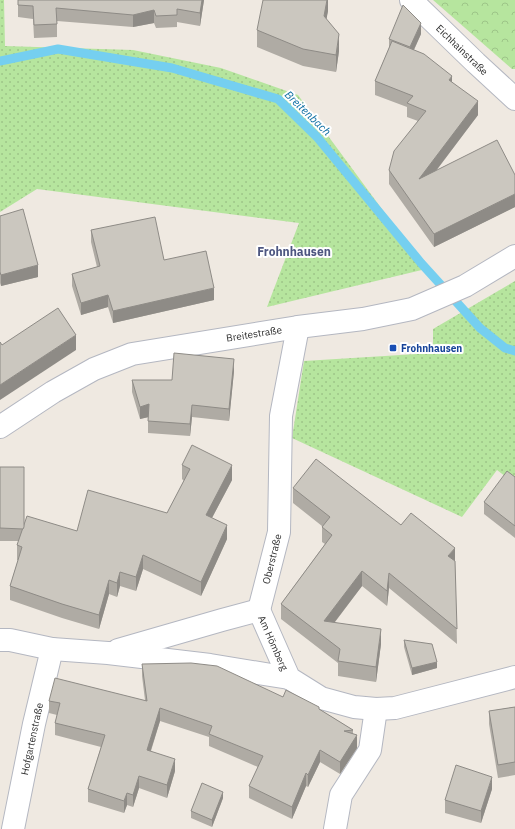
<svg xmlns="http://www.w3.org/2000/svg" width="515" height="829" viewBox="0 0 515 829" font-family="'IBM Plex Sans',sans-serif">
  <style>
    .grass { fill: url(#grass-dots) }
    .forest { fill: url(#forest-crowns) }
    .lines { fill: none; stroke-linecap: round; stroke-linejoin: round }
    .stream { stroke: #75cff0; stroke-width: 9 }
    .street-casing { stroke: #b4b7c1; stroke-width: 24 }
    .secondary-casing { stroke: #b4b7c1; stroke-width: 24 }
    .street { stroke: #fff; stroke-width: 22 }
    .secondary { stroke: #fff; stroke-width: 22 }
    .wall { fill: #afaba4 }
    .shaded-wall { fill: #8e8b86 }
    .building { fill: #cbc7bf; stroke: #8e8b86 }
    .transit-dot { fill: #1a4fb4; stroke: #fff; stroke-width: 1.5 }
    .labels { text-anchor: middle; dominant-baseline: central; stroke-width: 4; stroke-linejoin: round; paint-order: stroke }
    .street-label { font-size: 10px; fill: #2e2e2e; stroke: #fff }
    .transit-label { font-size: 10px; font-weight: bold; fill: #164399; stroke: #fff; text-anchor: start }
    .water-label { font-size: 11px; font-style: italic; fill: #0d6fa3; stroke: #fff }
    .quarter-label { font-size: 12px; font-weight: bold; fill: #4d5680; stroke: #fff }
  </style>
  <defs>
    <pattern id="grass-dots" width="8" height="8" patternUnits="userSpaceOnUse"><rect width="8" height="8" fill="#b6e59e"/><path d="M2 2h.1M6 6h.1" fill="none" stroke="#9dc588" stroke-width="1.8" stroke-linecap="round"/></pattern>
    <pattern id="forest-crowns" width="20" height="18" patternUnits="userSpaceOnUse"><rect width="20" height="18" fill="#b6e59e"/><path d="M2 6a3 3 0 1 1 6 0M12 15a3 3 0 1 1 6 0" fill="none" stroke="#9dc588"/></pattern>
  </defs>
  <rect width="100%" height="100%" fill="#efe9e1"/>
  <g class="grass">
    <polygon points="0,0 4,0 5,46 133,50 221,68 298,95 426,269 267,307 299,223 37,189 0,212"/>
    <polygon points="515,281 515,484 497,470 462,517 292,438 304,361 433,353 433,329"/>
  </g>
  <polygon class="forest" points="433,0 515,0 515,69 512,69"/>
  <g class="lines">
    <polyline class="stream" points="0,61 58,49 172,68 278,99 317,137 421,263 480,328 505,348 515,351"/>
    <g class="street-casing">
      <g id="street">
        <polyline points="411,0 476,63 515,99"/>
        <polyline points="259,610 289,678 321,698 354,707 376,709 395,708 515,677"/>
        <polyline points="259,610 279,532 281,416 298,327"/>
        <polyline points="0,640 10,640 52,649 108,653 210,665 289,678"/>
        <polyline points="118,650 222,620 259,610"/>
        <polyline points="13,829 34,724 52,649"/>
        <polyline points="335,829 341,795 370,750 376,709"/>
      </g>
    </g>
    <g class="secondary-casing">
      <polyline id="secondary" points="0,427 53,392 94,369 132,354 298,327 363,319 412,309 465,286 515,256"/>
    </g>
    <use href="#street" class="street"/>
    <use href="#secondary" class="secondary"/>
  </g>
  <g class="wall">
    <polygon points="18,0 204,0 200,26 177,22 177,27 156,28 154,23 133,27 57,21 57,37 34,38 33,19 18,17"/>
    <polygon points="328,0 328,11 326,19 339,51 336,72 303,66 257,47 257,30"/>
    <polygon points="421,34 414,50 452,82 478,115 436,171 515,175 515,207 434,247 389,184 389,170 418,121 407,117 407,107 375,95 375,81 389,48 389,39"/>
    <polygon points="0,216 38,277 1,286 0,283"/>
    <polygon points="91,230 164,260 214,300 113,323 108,307 81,315 72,286 72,274 97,267 91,242"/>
    <polygon points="234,371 229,421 192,417 190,436 148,433 148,417 140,419 132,392 132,380 172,380"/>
    <polygon points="182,465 232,480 212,518 227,539 201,596 143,569 136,591 120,586 117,597 109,594 99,629 62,618 10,600 10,586 18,560 17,560 17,545 19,541 0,541 0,467 24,527 77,531 167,513 184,481 182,479"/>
    <polygon points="515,477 515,538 484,514 484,502"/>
    <polygon points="293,488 401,525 455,561 457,644 389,588 387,606 362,586 335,622 381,644 376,682 338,676 338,663 281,619 281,604 325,544 322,542 322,526 293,503"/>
    <polygon points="404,640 437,668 412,675 404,647"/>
    <polygon points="142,664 283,697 319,709 353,730 353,734 357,748 340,774 320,762 308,787 306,786 292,819 249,798 249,786 258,767 209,746 209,737 160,721 151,751 175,771 167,798 139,788 133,807 127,805 124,813 88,802 88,789 101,747 55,735 55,723 57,715 49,713 49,701 145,700 142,676"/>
    <polygon points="515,707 515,775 498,778 489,724 489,711"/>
    <polygon points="492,789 481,823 445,813 445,800"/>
    <polygon points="223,798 212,827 191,818 191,811"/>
  </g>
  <g class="shaded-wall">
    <polygon points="202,0 204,0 200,26 200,13"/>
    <polygon points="327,0 328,0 328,11 324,33 324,16"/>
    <polygon points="154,10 154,23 133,27 133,15"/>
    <polygon points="421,23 421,34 410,58 410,47"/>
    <polygon points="339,34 339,51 336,72 336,55"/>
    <polygon points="452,76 452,90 449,80"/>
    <polygon points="478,101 478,115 419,193 419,179"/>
    <polygon points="515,194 515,207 434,247 434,234"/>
    <polygon points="38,265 38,277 1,286 1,275"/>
    <polygon points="214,288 214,300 113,323 113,311"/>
    <polygon points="108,295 108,307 81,315 81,303"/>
    <polygon points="76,335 76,350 0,400 0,385"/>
    <polygon points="234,359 234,371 229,421 229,409"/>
    <polygon points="149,404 149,417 140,419 140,407"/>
    <polygon points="192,405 192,417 190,436 190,424"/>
    <polygon points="232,465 232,480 206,529 206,515"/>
    <polygon points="227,525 227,539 201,596 201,582"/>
    <polygon points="455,548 455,563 448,556"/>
    <polygon points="143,555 143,569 136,591 136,577"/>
    <polygon points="362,571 362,586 324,636 324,621"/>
    <polygon points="120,572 120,586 117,597 117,583"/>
    <polygon points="389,573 389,588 387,606 387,591"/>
    <polygon points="109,580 109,594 99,629 99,615"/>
    <polygon points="381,629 381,644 376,682 376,667"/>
    <polygon points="437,662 437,668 412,675 412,668"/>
    <polygon points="160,708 160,721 147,762 147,750"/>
    <polygon points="357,735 357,748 340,774 340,762"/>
    <polygon points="320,750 320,762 308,787 308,775"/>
    <polygon points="175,759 175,771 167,798 167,785"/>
    <polygon points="306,773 306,786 292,819 292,807"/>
    <polygon points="139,776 139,788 133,807 133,795"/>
    <polygon points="492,777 492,789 481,823 481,811"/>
    <polygon points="223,792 223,798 212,827 212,820"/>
    <polygon points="127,793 127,805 124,813 124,801"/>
  </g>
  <g class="building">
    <polygon points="18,0 202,0 200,13 177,9 177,15 156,16 154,10 133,15 56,8 57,24 34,25 33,6 18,5"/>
    <polygon points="263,0 327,0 324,16 339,34 336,55 303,49 257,30"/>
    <polygon points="403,5 421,23 410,47 389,39"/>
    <polygon points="392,41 424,54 452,76 449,80 478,101 419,179 497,140 515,175 515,194 434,234 389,170 394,151 426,111 407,103 413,96 375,81"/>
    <polygon points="23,209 38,265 1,275 0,272 0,216"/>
    <polygon points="155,217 164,260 206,251 214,288 113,311 108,295 81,303 72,274 100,266 91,230"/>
    <polygon points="58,308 76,335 0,385 0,342 2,345"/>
    <polygon points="174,353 234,359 229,409 192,405 190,424 148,421 149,404 140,407 132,380 172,380"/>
    <polygon points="192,445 232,465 206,515 227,525 201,582 143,555 136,577 120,572 117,583 109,580 99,615 62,604 10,586 22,547 17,545 27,516 77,531 88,490 167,513 190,469 182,465"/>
    <polygon points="316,459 401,525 411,513 455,548 448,556 455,561 457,629 389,573 387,591 362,571 324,621 381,629 376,667 338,661 340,649 281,604 332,535 322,527 330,517 293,488"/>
    <polygon points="0,467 24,467 24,527 23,529 0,528"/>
    <polygon points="507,471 515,477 515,526 484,502"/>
    <polygon points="404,640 432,644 437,662 412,668"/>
    <polygon points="191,663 217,666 283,697 286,690 319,707 319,709 353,730 344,731 357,735 340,762 320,750 308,775 306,773 292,807 249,786 263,756 209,734 212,726 160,708 147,750 175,759 167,785 139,776 133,795 127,793 124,801 88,789 105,735 55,723 60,703 49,701 55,678 147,701 142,664"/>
    <polygon points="515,707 515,762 498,765 489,711"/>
    <polygon points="456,765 492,777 481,811 445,800"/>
    <polygon points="202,783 223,792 212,820 191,811"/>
  </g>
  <rect class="transit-dot" x="389" y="344" width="8" height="8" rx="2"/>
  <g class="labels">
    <g class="street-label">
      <text transform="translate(462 50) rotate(44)">Eichhainstraße</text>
      <text transform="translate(254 334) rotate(-9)">Breitestraße</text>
      <text transform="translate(272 559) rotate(-76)">Oberstraße</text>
      <text transform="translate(273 643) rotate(66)">Am Hömberg</text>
      <text transform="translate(32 739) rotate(-78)">Hofgartenstraße</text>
    </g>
    <g class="transit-label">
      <text x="401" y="348">Frohnhausen</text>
    </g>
    <g class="water-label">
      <text transform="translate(308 113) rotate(44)">Breitenbach</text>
    </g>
    <g class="quarter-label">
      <text x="294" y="251">Frohnhausen</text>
    </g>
  </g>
</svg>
